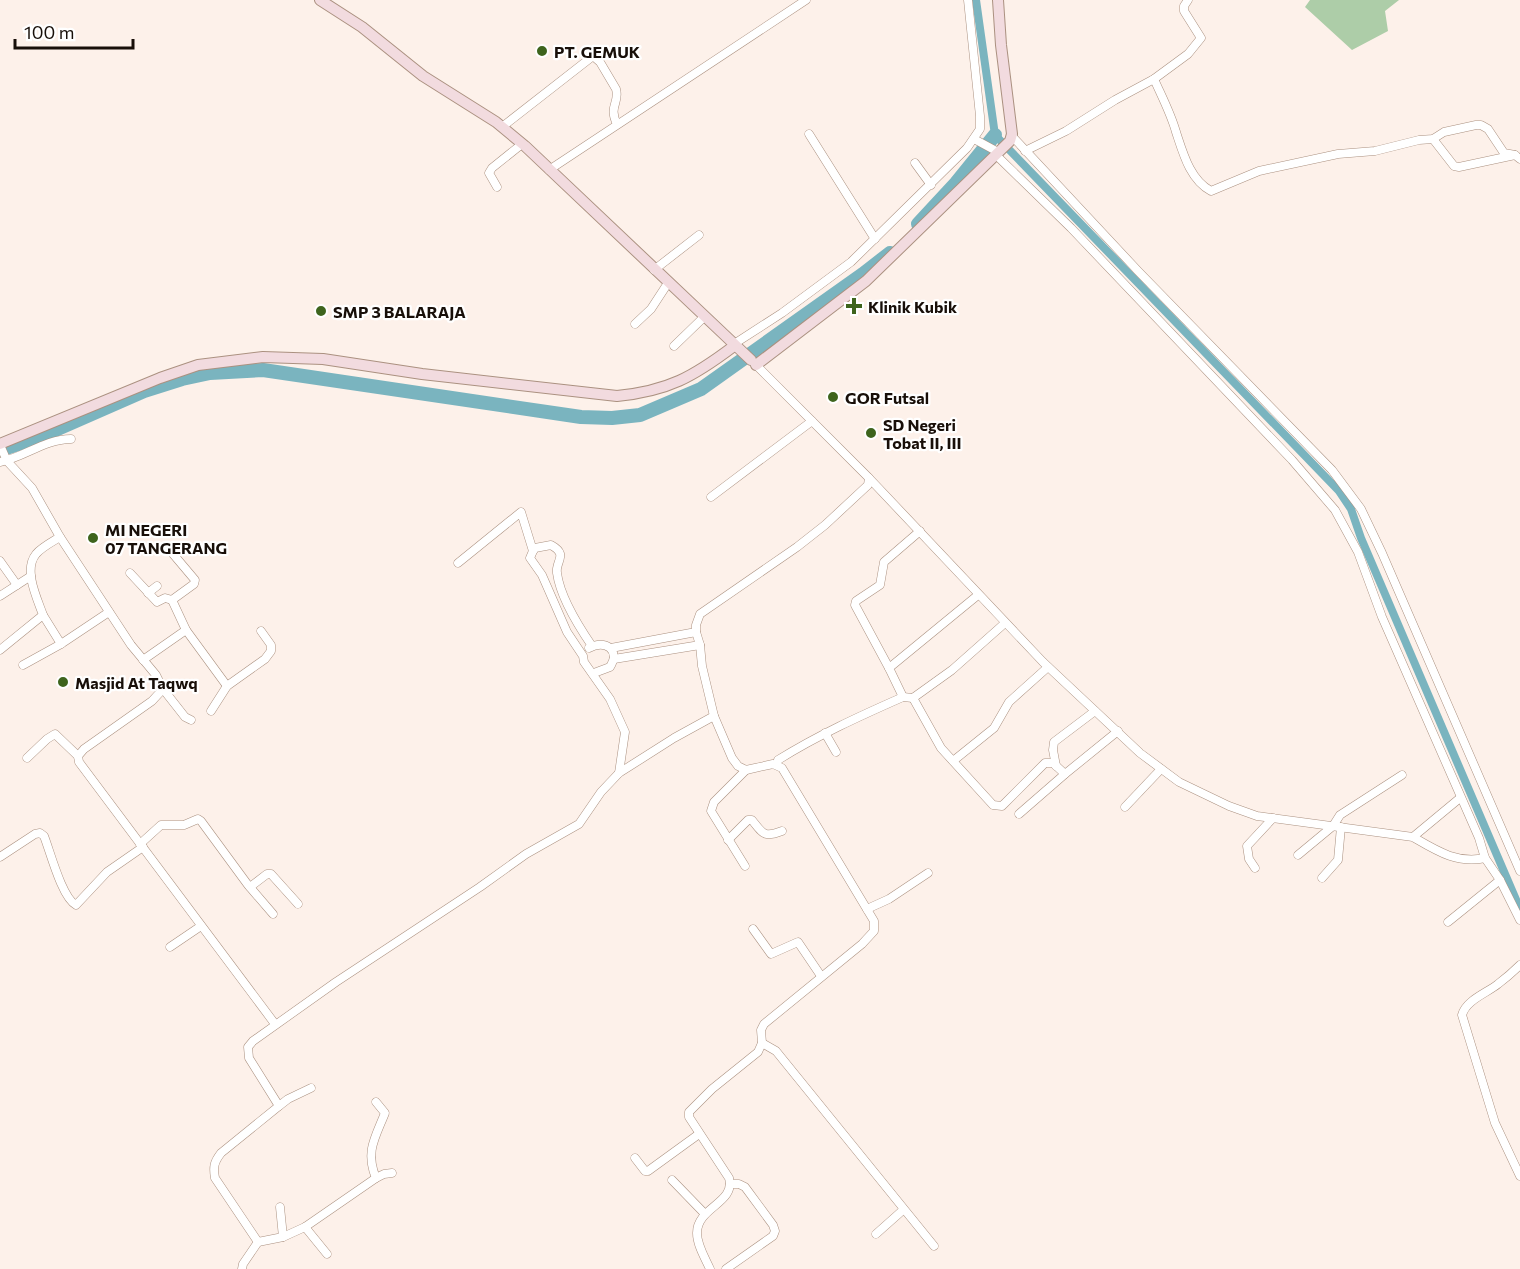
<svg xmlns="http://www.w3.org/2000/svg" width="1520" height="1269" viewBox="0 0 1520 1269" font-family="Commissioner,sans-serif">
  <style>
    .forest { fill: #adcda8 }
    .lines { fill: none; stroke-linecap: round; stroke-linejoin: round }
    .canal { stroke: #7ab4bf; stroke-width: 8 }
    .river { stroke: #7ab4bf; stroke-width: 14 }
    .street-casing { stroke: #ab9180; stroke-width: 9 }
    .secondary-casing { stroke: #ab9180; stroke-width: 12 }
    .street { stroke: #fff; stroke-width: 8 }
    .secondary { stroke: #f2dbdf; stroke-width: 10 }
    .poi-dot { fill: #3e641d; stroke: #fff; stroke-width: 2 }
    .labels { text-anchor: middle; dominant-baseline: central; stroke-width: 4.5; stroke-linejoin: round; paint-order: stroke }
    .poi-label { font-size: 16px; font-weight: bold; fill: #180f09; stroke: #fff; text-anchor: start }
  </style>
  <rect width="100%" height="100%" fill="#fdf1ea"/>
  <polygon class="forest" points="1310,0 1399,0 1385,11 1388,31 1352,50 1305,7"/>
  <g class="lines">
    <polyline class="canal" points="976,0 995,135 1339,491 1351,509 1361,538 1520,909"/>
    <g class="river">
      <polyline points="918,224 956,183 995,135"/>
      <polyline points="0,450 39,437 144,391 182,379 210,373 263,370 581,417 612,418 640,415 701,389 863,274 890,253"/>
    </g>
    <g class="street-casing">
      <g id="street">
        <path d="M1154,79C1162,97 1171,114 1176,132C1183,153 1190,180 1211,191L1259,171L1338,154L1375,151L1419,140L1433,139L1444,132L1476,125H1481L1488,129L1504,153L1515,155"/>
        <path d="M502,127L593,56L600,62L616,89C620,103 608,106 617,124"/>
        <polyline points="809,134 875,239"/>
        <polyline points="1012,136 1138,271 1332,470 1361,509 1382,553 1520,871"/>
        <polyline points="974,139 998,152"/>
        <polyline points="1433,139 1454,166 1459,167 1515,155 1520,159"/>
        <polyline points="1025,151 1066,131 1115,100 1154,79 1188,54 1201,38 1184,11 1184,6 1188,0"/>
        <polyline points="996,155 1071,228 1292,460 1335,510 1358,552 1382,617 1479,838 1485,858 1500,880 1520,920"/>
        <polyline points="915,163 931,185"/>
        <polyline points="549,170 806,0"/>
        <polyline points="497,187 489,173 492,168 522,144"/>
        <polyline points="654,270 699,235"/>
        <polyline points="635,324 651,309 668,283"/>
        <polyline points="734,344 782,313 851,262 967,148 980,129 980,116 968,0"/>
        <polyline points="674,346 704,317"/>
        <polyline points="0,445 7,461 32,488 60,537 131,645 156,675 163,689 152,701 84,749 78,756 79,762 275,1024"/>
        <path d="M0,462C25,457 45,439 71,439"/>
        <path d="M869,478L1043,662L1140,753L1179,782L1229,806L1257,816L1413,837C1437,851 1457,864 1485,858"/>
        <polyline points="711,497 812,421"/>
        <polyline points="168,548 195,580 194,584 172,600 186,630"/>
        <path d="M533,551L535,548L551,545C569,555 555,561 557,573C560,596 579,627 592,646"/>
        <polyline points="0,561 17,585"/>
        <polyline points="458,563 521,512 533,551 530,558 542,575 567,632 583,656 584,662 610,699 625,732 619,773"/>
        <polyline points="130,573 157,602 165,598 172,600"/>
        <polyline points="148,593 157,586"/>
        <polyline points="0,596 31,576"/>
        <polyline points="43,615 61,644"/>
        <path d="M589,648C605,639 621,650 610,667L594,673"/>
        <polyline points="611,648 696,632"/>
        <path d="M0,650L43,615C37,598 23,570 36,554C42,547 52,542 60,537"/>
        <polyline points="614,659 700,645"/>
        <polyline points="143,660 186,630 227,686"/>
        <polyline points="23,665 61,644 109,612"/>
        <polyline points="889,668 855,605 856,601 880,585 884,562 920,531"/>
        <polyline points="163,689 185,717 191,720"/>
        <polyline points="903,697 889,668 978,595"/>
        <polyline points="913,698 941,748 993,805 1002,806 1045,763 1053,763 1065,774 1118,731"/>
        <polyline points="211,711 227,686 265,659 271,651 271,645 261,631"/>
        <polyline points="825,733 836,752"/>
        <polyline points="27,758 47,739 55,734 78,756"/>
        <polyline points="953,761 994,728 1009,702 1048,667"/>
        <path d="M777,765L778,760C818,735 860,716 903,697L913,698L952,670L1005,623"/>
        <polyline points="1056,766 1053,750 1054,742 1095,711"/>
        <polyline points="1125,807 1161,769"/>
        <polyline points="1019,814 1065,774"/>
        <polyline points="1413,837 1460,798"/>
        <path d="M728,840L748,820H752C763,834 764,838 782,831"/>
        <polyline points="140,844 161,825 184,825 198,819 201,821 248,885 273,914"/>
        <polyline points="1298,855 1333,826 1340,815 1402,775"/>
        <path d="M0,857L35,834L40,833L44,836C50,851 62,898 76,905L107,872L143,847"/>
        <polyline points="745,866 711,811 714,802 746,770"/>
        <polyline points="1255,868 1249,859 1247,846 1273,818"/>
        <polyline points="1322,878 1338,860 1341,827"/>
        <polyline points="250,887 267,874 271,874 298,904"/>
        <polyline points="867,909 889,899 928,873"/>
        <polyline points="1448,922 1500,880"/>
        <polyline points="753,929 771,954 798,942 821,976"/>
        <polyline points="170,947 201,926"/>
        <path d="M1520,965C1513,972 1506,978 1498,984C1487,993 1466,1000 1462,1015L1495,1123L1520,1176"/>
        <polyline points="762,1043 776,1051 934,1246"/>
        <path d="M376,1102L385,1113C375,1138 365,1152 376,1178"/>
        <polyline points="279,1106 288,1099 311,1088"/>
        <polyline points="635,1158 645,1171 648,1171 699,1134"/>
        <polyline points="672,1180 705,1214"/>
        <polyline points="280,1207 283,1237"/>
        <polyline points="305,1227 327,1254"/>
        <polyline points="876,1234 903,1210"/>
        <polyline points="258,1242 283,1237 305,1227 376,1178 384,1174 392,1173"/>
        <path d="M242,1269L243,1264L258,1242L215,1178C213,1167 214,1162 221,1153L279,1106L249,1058L248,1047L253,1041L336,982L480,887L526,854L579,824L601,792L619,773L674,738L714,716"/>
        <path d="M710,1269C705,1258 697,1245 697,1233C697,1207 736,1203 729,1178L689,1117V1112L712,1089L758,1052L762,1043L761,1030L764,1024L862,944L874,931V921L782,768L773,764L746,770L738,766L732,758L714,716L702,666L700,645L696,632V625L700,614L797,547L825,525L868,485L869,478L754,363"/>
        <polyline points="726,1269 773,1236 775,1231 773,1225 745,1187 739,1184 730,1184"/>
      </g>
    </g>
    <g class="secondary-casing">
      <g id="secondary">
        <polyline points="320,0 362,27 423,76 496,122 525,146 751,360"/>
        <polyline points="756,365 866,281 1010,141 1012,134 1001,45 998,0"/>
        <path d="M0,444L160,378L198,365L263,357L323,359L422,374L617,396C668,391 693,377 734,346"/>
      </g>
    </g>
    <use href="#street" class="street"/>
    <use href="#secondary" class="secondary"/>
  </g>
  <g class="poi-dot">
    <circle cx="542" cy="51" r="6"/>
    <path d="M851 297h6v6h6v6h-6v6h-6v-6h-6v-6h6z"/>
    <circle cx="321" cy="311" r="6"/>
    <circle cx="833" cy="397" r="6"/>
    <circle cx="871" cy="433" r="6"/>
    <circle cx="93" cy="538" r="6"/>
    <circle cx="63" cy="682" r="6"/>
  </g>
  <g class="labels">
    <g class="poi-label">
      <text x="554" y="51">PT. GEMUK</text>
      <text x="868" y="306">Klinik Kubik</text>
      <text x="333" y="311">SMP 3 BALARAJA</text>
      <text x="845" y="397">GOR Futsal</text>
      <text x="883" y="424">SD Negeri<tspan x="883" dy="18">Tobat II, III</tspan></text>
      <text x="105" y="529">MI NEGERI<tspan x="105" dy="18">07 TANGERANG</tspan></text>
      <text x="75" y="682">Masjid At Taqwq</text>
    </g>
  </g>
  <path d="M15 39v9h118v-9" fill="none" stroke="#180f09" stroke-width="3"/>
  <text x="24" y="39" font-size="18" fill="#180f09" stroke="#ffffff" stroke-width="4.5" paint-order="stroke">100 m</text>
</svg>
